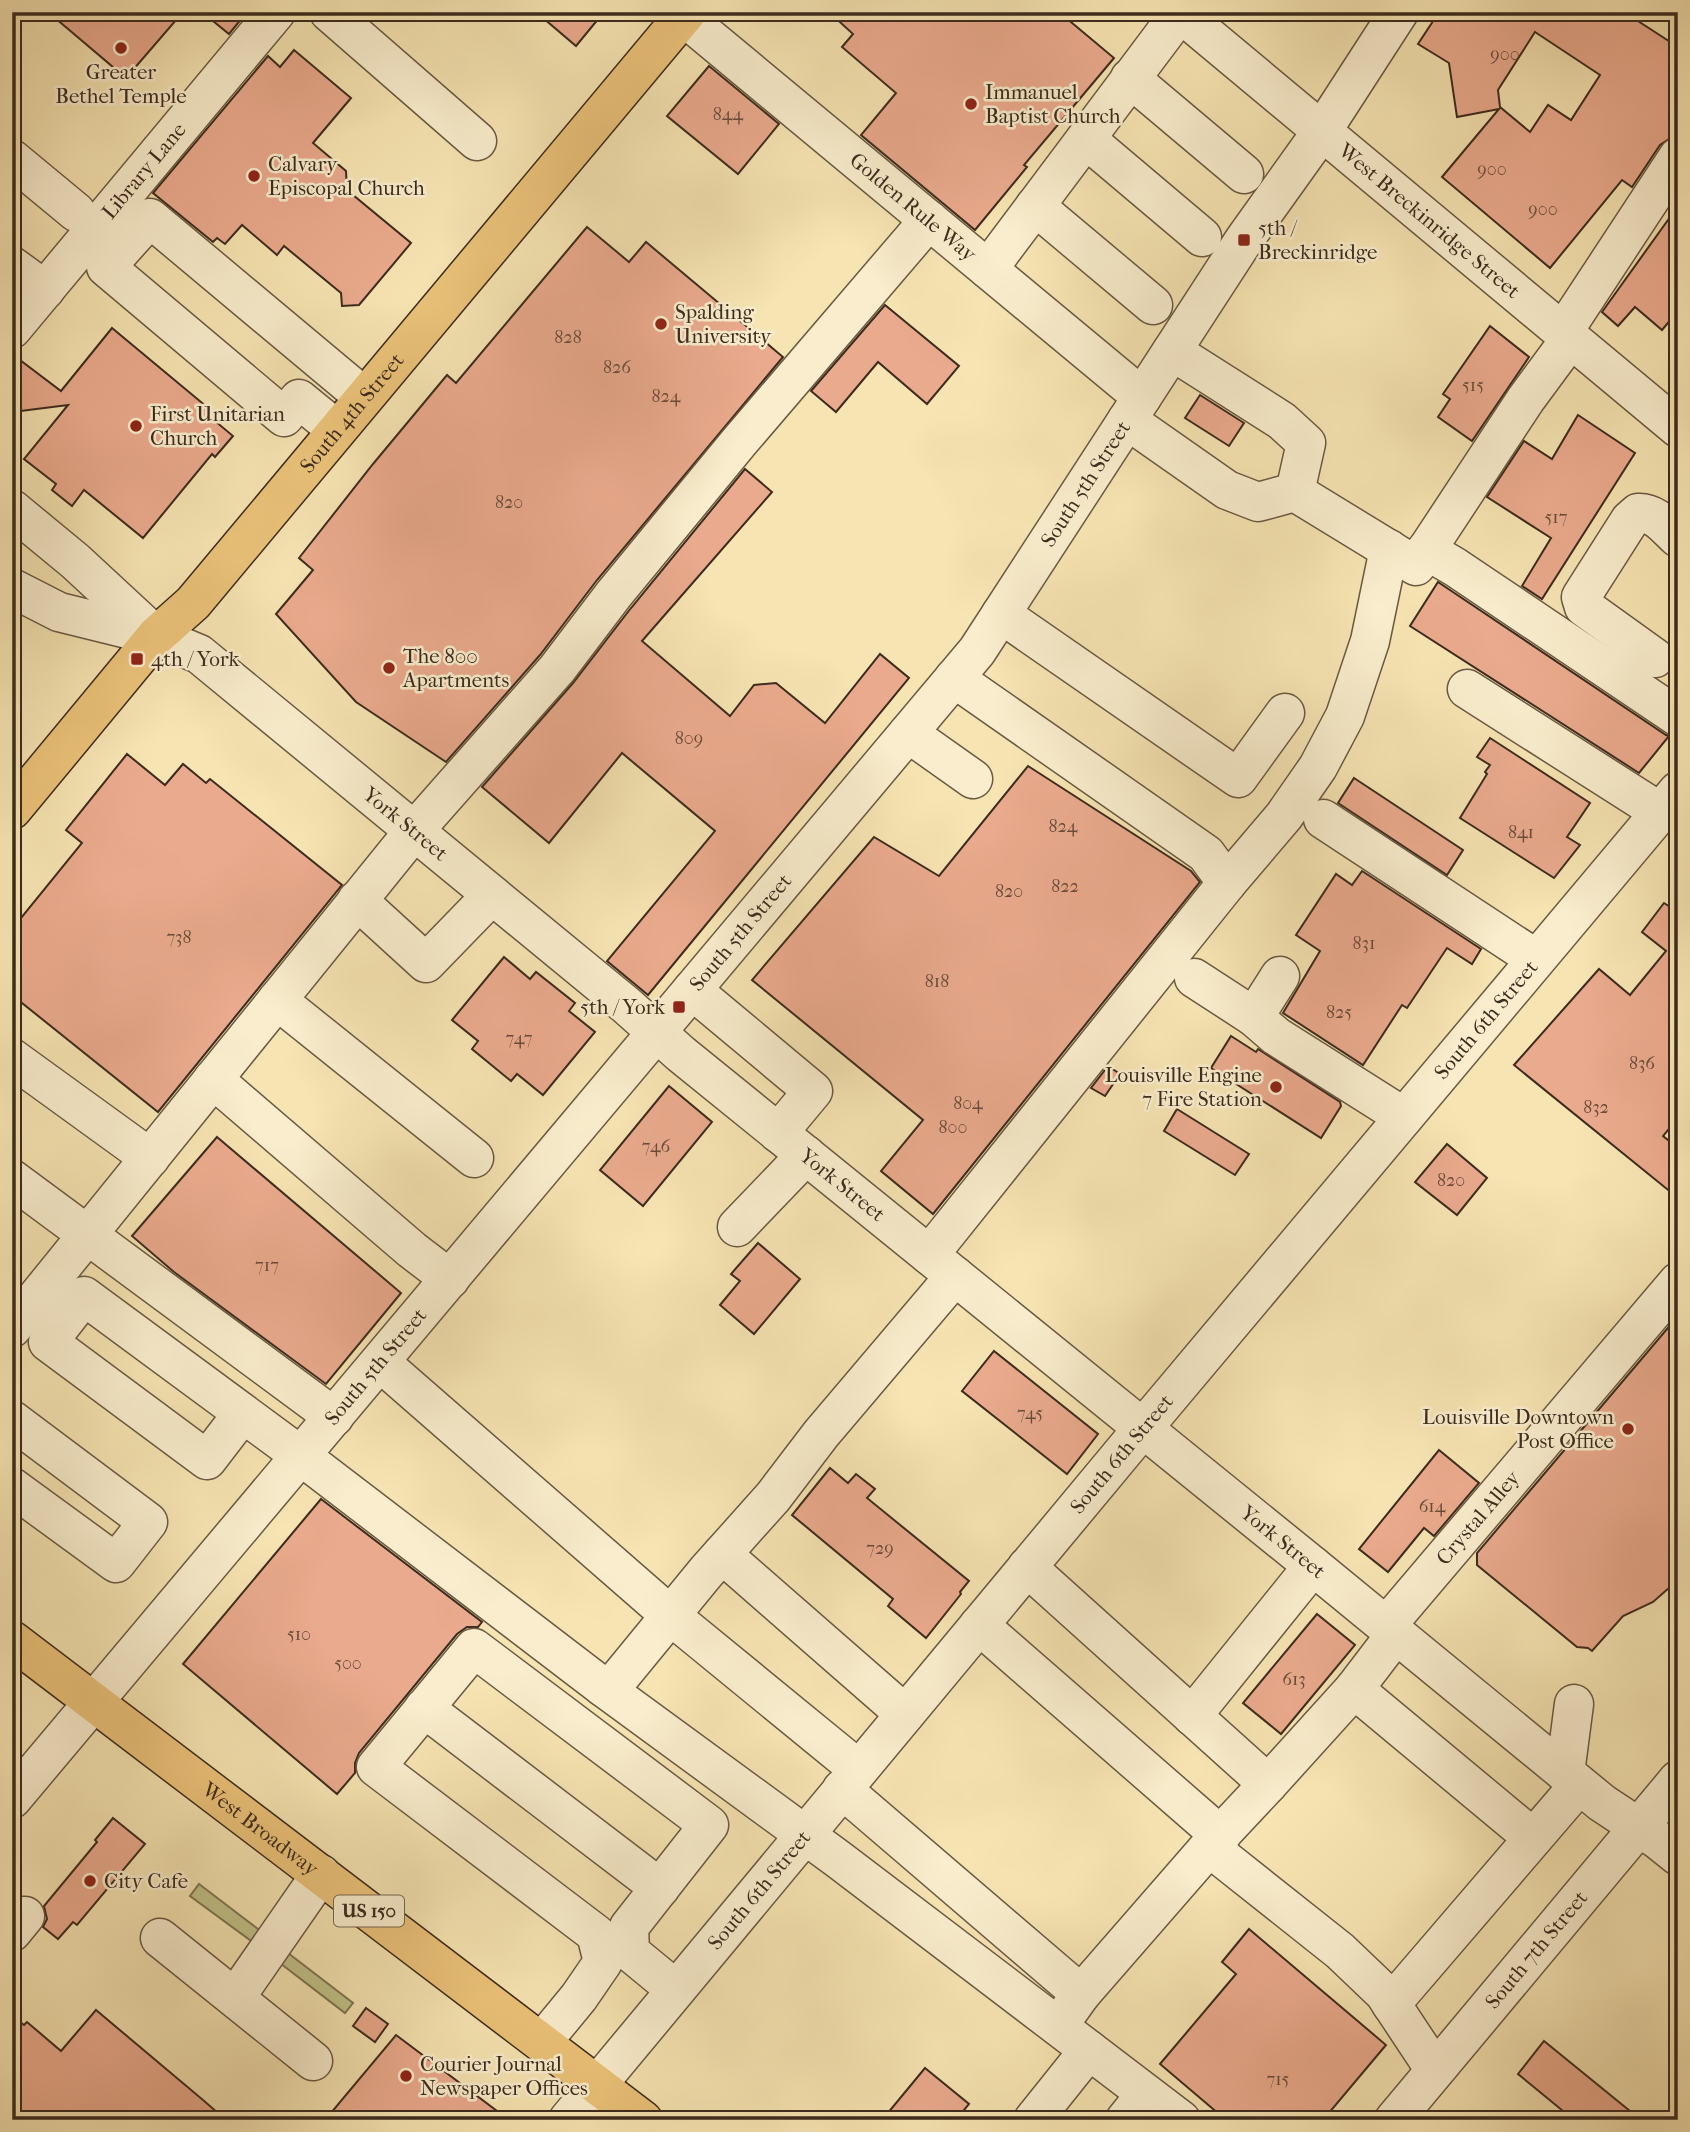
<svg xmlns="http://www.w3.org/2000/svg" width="1690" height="2132" viewBox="0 0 1690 2132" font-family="'IM FELL French Canon',serif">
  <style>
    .green { fill: #c1c289; stroke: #7e7654; stroke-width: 2 }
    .building { fill: #eaaa8d; stroke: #3c2b1e; stroke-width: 2; fill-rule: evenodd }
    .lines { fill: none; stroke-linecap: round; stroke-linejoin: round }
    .minor-casing { stroke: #6a5943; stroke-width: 41 }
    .major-casing { stroke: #3c2b1e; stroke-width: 41 }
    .minor { stroke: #f9edcd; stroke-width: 38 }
    .major { stroke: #ebc279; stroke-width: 38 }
    .poi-dot { fill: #8f2418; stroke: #f9edcd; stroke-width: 2.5 }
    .labels { text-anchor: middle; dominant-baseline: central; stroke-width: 5; stroke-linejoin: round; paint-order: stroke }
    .number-label { font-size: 18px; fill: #684b3a }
    .shield { fill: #f9edcd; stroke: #756552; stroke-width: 2 }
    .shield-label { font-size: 19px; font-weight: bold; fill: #3c2b1e }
    .poi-label { font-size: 21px; fill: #3c2b1e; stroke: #f9edcd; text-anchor: start }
    .street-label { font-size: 21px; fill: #3c2b1e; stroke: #f9edcd }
  </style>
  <rect width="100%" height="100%" fill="#f6e4b2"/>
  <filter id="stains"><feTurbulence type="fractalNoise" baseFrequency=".00286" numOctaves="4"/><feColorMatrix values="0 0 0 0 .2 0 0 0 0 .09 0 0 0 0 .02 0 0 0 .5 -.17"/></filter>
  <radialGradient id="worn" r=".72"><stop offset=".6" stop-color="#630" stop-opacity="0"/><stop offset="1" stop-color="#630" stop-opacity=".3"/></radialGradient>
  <g class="green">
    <polygon points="199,1884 262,1932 254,1943 190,1896"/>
    <polygon points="288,1953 353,2003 345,2013 280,1963"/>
  </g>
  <g class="building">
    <polygon points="48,12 183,12 126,78"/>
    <polygon points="202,12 247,12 229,34"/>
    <polygon points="536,12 604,12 576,46"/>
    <polygon points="829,12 1059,12 1114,58 1024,165 1027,167 975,230 861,135 896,93 842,47 853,34"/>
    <path d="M1439,12H1624L1678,47V127L1672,137L1660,145L1632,187L1622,180L1550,268L1442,177L1499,109L1457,117L1449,63L1418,44ZM1535,32L1600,75L1571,120L1548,105L1530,132L1500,107L1498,90Z"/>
    <polygon points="294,50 351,98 313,143 346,171 347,190 411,243 359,305 342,306 341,293 284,246 277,255 242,225 225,244 217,238 213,242 153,193 268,56 280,67"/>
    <polygon points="709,66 779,124 738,174 667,116"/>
    <polygon points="1678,206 1678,311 1662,330 1635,307 1618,326 1602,312"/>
    <polygon points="587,227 629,262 646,242 783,357 597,580 540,655 446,762 356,702 276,614 313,570 299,558 373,464 447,375 456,383"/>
    <polygon points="885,305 959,366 927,404 878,362 836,412 811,391"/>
    <polygon points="1490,326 1529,357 1472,441 1438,417 1450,399 1443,394"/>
    <polygon points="112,328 213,412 209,416 233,436 215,457 212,454 143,538 84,490 72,506 52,490 56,484 24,459 68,405 12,412 12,354 61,391"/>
    <polygon points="1200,395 1244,423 1229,446 1185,418"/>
    <polygon points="1578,415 1635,453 1542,599 1522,586 1551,538 1487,497 1524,441 1552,459"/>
    <polygon points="745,469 772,492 642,641 730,716 754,685 776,683 825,723 880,654 909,678 648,995 607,961 715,831 622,753 549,843 482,787 573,683 631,608"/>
    <polygon points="1438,582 1666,735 1669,736 1639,773 1410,626"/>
    <polygon points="1490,738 1590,803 1567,837 1580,845 1554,878 1460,818 1487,774 1485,772 1490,765 1477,757"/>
    <polygon points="127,754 165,785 183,764 206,783 210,779 342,885 158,1112 12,995 12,929 82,843 66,830"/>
    <polygon points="1028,766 1191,871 1200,882 933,1214 881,1171 923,1120 752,980 874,837 939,876"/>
    <polygon points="1354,778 1463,850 1447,875 1338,803"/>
    <polygon points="1362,871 1481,949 1472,964 1447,948 1407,1008 1402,1005 1363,1065 1283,1013 1320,951 1296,935 1336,874 1352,885"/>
    <polygon points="1664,903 1678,912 1678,1118 1663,1136 1678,1148 1678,1198 1514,1065 1599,969 1630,995 1666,951 1642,932"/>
    <polygon points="504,957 530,979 536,972 575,1003 569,1011 595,1032 543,1095 517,1074 511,1081 472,1049 478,1041 452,1020"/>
    <polygon points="1231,1036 1256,1052 1258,1049 1340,1102 1341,1106 1321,1138 1211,1068"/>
    <polygon points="1108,1066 1120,1074 1105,1096 1091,1088"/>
    <polygon points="669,1086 712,1122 643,1206 600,1170"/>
    <polygon points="1177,1109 1249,1154 1235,1175 1164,1131"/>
    <polygon points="217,1137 401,1293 326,1384 174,1272 132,1236"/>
    <polygon points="1447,1144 1487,1178 1457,1215 1415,1182"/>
    <polygon points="758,1243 800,1279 754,1334 720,1305 740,1281 731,1274"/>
    <polygon points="1678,1316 1678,1580 1653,1602 1623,1616 1592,1651 1588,1648 1577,1647 1477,1565 1477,1553"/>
    <polygon points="994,1351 1098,1434 1067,1474 962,1391"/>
    <polygon points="1439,1450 1479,1483 1434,1536 1424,1528 1388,1572 1359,1549"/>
    <polygon points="830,1468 848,1483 856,1474 875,1489 867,1498 969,1581 960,1592 961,1594 926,1638 888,1606 893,1599 792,1515"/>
    <polygon points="321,1499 482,1622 478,1627 467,1627 457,1634 359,1753 355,1763 355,1773 337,1794 183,1664"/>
    <polygon points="1317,1614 1355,1645 1281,1734 1243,1703"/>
    <polygon points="113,1818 145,1844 77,1925 73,1922 58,1939 43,1927 47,1919 44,1906 97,1842 95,1840"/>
    <polygon points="1249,1929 1386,2045 1323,2120 1226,2120 1160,2064 1236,1974 1222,1962"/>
    <polygon points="366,2008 388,2024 375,2042 353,2026"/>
    <polygon points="96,2010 203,2100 226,2120 12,2120 12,2016 24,2025 27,2022 61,2051"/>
    <polygon points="396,2035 509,2120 325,2120"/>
    <polygon points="1544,2041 1641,2120 1574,2120 1518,2074"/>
    <polygon points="925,2068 969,2104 956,2120 882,2120"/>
  </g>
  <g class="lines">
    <g class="minor-casing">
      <g id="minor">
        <polyline points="329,12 477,141"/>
        <path id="s1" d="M1179,12L1678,428"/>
        <path id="s2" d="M683,16L1142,397"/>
        <polyline points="1130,78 1244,174"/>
        <polyline points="1086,139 1202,237"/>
        <polyline points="12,159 76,212"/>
        <polyline points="1035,206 1153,305"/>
        <polyline points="12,266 45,290"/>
        <polyline points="988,269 1180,13"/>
        <path id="s3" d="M12,329L276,12"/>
        <polyline points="1563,332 1678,157"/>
        <polyline points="1172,351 1282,421 1306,443 1295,492"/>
        <polyline points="1127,420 1227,490 1258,502 1295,492 1416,566 1526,399 1571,338"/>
        <polyline points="337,430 299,399 284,417 106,267 150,218 364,397"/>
        <path id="s4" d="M12,509L75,561L156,636L199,654L626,1005L681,1054L1313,1566L1602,1803L1658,1840L1678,1856"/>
        <polyline points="1426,550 1455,567 1678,717"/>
        <polyline points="12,588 59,612 152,635"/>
        <polyline points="1001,614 1238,778 1285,713"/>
        <path d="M1655,658L1584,607L1581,597L1630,520L1638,513C1655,512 1666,527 1678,538"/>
        <polyline points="1467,689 1660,812"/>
        <polyline points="908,733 973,779"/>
        <polyline points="1323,819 1536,959"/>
        <polyline points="1227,883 1284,816 1318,767 1345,716 1370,641 1389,549"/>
        <polyline points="357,900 426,963 492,895"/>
        <polyline points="1194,978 1254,1017 1276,1036 1404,1117"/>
        <polyline points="692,990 813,1091 778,1133"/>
        <polyline points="277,1000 474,1158"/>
        <polyline points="1254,1017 1280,976"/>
        <polyline points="12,1058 150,1158"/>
        <polyline points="213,1079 412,1250 450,1279"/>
        <polyline points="12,1179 334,1417"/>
        <polyline points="737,1227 806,1155"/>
        <polyline points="929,1255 1227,883 1206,854 954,678"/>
        <polyline points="12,1328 414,831 557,669 614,594 739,442 929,220"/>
        <polyline points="380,1362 671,1616 858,1769"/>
        <polyline points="243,1413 207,1460 48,1342 84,1296 301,1456 603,1687 615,1683 706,1572 773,1497 821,1434 955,1276"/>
        <polyline points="12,1420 148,1522 116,1563 12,1487"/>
        <polyline points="722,1554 905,1714"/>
        <polyline points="1027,1567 1268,1784 1209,1847 1081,1994"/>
        <polyline points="979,1625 1221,1836"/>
        <path id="s5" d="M1386,1626L1678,1282"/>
        <polyline points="1396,1634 1354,1689 1533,1838"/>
        <polyline points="603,1687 838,1859 1181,2120"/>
        <polyline points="424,1708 660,1888"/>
        <polyline points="1192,1716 1313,1566"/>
        <polyline points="1565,1773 1574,1704"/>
        <polyline points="1268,1784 1354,1689"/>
        <polyline points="842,1789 1081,1994 1066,2015"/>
        <path id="s6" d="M12,1799L977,651L1244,240L1322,131L1399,12"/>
        <polyline points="1209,1847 1340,1951 1384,1993 1435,2070"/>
        <polyline points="12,1932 25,1916"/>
        <polyline points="160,1938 313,2061"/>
        <polyline points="235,1998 321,1874"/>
        <polyline points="1391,2004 1579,1785"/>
        <polyline points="542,2042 579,1997 603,1962 596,1934 376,1767 474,1648 709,1825 629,1927 630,1952 675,1989"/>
        <path id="s7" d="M568,2120L1143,1428L1678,791"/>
        <polyline points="1033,2120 1089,2050"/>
        <polyline points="1125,2120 1146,2094"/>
        <path id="s8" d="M1394,2120L1678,1780"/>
      </g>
    </g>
    <g class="major-casing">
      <g id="major">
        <path id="s9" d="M12,810L156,636L193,603L687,12"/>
        <path id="s10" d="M12,1640L643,2120"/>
      </g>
    </g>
    <use href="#minor" class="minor"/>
    <use href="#major" class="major"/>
  </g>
  <g class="poi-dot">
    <circle cx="121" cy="48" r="7"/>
    <circle cx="971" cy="104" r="7"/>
    <circle cx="254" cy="176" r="7"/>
    <rect x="1237" y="233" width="14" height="14" rx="3.5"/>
    <circle cx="661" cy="324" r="7"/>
    <circle cx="136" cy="426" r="7"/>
    <rect x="130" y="652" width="14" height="14" rx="3.5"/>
    <circle cx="389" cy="668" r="7"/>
    <rect x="672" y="1000" width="14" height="14" rx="3.5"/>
    <circle cx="1276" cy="1087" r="7"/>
    <circle cx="1628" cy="1429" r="7"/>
    <circle cx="90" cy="1881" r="7"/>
    <circle cx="406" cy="2076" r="7"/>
  </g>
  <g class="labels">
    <g class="number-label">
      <text x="1505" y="54">900</text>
      <text x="728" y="114">844</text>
      <text x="1492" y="169">900</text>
      <text x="1543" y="209">900</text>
      <text x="568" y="337">828</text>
      <text x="617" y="367">826</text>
      <text x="1473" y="385">515</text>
      <text x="666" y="396">824</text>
      <text x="509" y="502">820</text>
      <text x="1556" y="517">517</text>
      <text x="689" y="738">809</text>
      <text x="1063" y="826">824</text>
      <text x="1521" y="832">841</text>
      <text x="1065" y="886">822</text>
      <text x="1009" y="891">820</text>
      <text x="179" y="937">738</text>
      <text x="1364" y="943">831</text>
      <text x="937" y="981">818</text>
      <text x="1339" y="1012">825</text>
      <text x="519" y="1038">747</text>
      <text x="1642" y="1063">836</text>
      <text x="968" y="1103">804</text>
      <text x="1596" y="1107">832</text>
      <text x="953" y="1127">800</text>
      <text x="656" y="1146">746</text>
      <text x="1451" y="1180">820</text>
      <text x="267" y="1265">717</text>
      <text x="1030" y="1413">745</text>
      <text x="1432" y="1506">614</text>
      <text x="880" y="1548">729</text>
      <text x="299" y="1634">510</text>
      <text x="348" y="1663">500</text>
      <text x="1294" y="1679">613</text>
      <text x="1278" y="2079">715</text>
    </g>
    <rect class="shield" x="334" y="1895.5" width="70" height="31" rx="5"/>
    <g class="shield-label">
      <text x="369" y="1911">US 150</text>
    </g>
    <g class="poi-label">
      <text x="121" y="72" text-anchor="middle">Greater<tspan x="121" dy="24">Bethel Temple</tspan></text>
      <text x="985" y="92">Immanuel<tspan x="985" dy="24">Baptist Church</tspan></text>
      <text x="268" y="164">Calvary<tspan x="268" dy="24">Episcopal Church</tspan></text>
      <text x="1258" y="228">5th /<tspan x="1258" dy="24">Breckinridge</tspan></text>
      <text x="675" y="312">Spalding<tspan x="675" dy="24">University</tspan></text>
      <text x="150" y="414">First Unitarian<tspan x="150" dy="24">Church</tspan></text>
      <text x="403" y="656">The 800<tspan x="403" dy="24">Apartments</tspan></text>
      <text x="151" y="659">4th / York</text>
      <text x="665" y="1007" text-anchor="end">5th / York</text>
      <text x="1262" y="1075" text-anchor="end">Louisville Engine<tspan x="1262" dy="24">7 Fire Station</tspan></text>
      <text x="1614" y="1417" text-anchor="end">Louisville Downtown<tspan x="1614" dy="24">Post Office</tspan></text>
      <text x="104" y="1881">City Cafe</text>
      <text x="420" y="2064">Courier Journal<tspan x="420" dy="24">Newspaper Offices</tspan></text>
    </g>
    <g class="street-label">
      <text stroke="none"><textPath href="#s3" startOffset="206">Library Lane</textPath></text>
      <text stroke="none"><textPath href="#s2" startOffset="299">Golden Rule Way</textPath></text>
      <text stroke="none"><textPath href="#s1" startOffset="326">West Breckinridge Street</textPath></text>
      <text stroke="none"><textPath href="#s9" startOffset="523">South 4th Street</textPath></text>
      <text stroke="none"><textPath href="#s6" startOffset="1699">South 5th Street</textPath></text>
      <text stroke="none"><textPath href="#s4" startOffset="506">York Street</textPath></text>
      <text stroke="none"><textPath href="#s6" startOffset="1132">South 5th Street</textPath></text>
      <text stroke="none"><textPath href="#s7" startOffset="1433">South 6th Street</textPath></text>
      <text stroke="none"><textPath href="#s4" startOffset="1073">York Street</textPath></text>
      <text stroke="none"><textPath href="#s6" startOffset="565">South 5th Street</textPath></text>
      <text stroke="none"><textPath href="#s7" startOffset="866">South 6th Street</textPath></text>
      <text stroke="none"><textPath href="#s5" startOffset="142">Crystal Alley</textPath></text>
      <text stroke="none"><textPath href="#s4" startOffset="1640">York Street</textPath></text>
      <text stroke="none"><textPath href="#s10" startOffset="312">West Broadway</textPath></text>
      <text stroke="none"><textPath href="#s7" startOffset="299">South 6th Street</textPath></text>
      <text stroke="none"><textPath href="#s8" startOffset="222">South 7th Street</textPath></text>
    </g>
  </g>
  <rect width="1690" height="2132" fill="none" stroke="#f6e4b2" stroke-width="42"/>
  <rect x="14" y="14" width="1662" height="2104" fill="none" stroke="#3c2b1e" stroke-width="3.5"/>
  <rect x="21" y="21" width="1648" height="2090" fill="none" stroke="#3c2b1e" stroke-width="2"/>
  <rect width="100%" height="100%" filter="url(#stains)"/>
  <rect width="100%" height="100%" fill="url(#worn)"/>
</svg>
